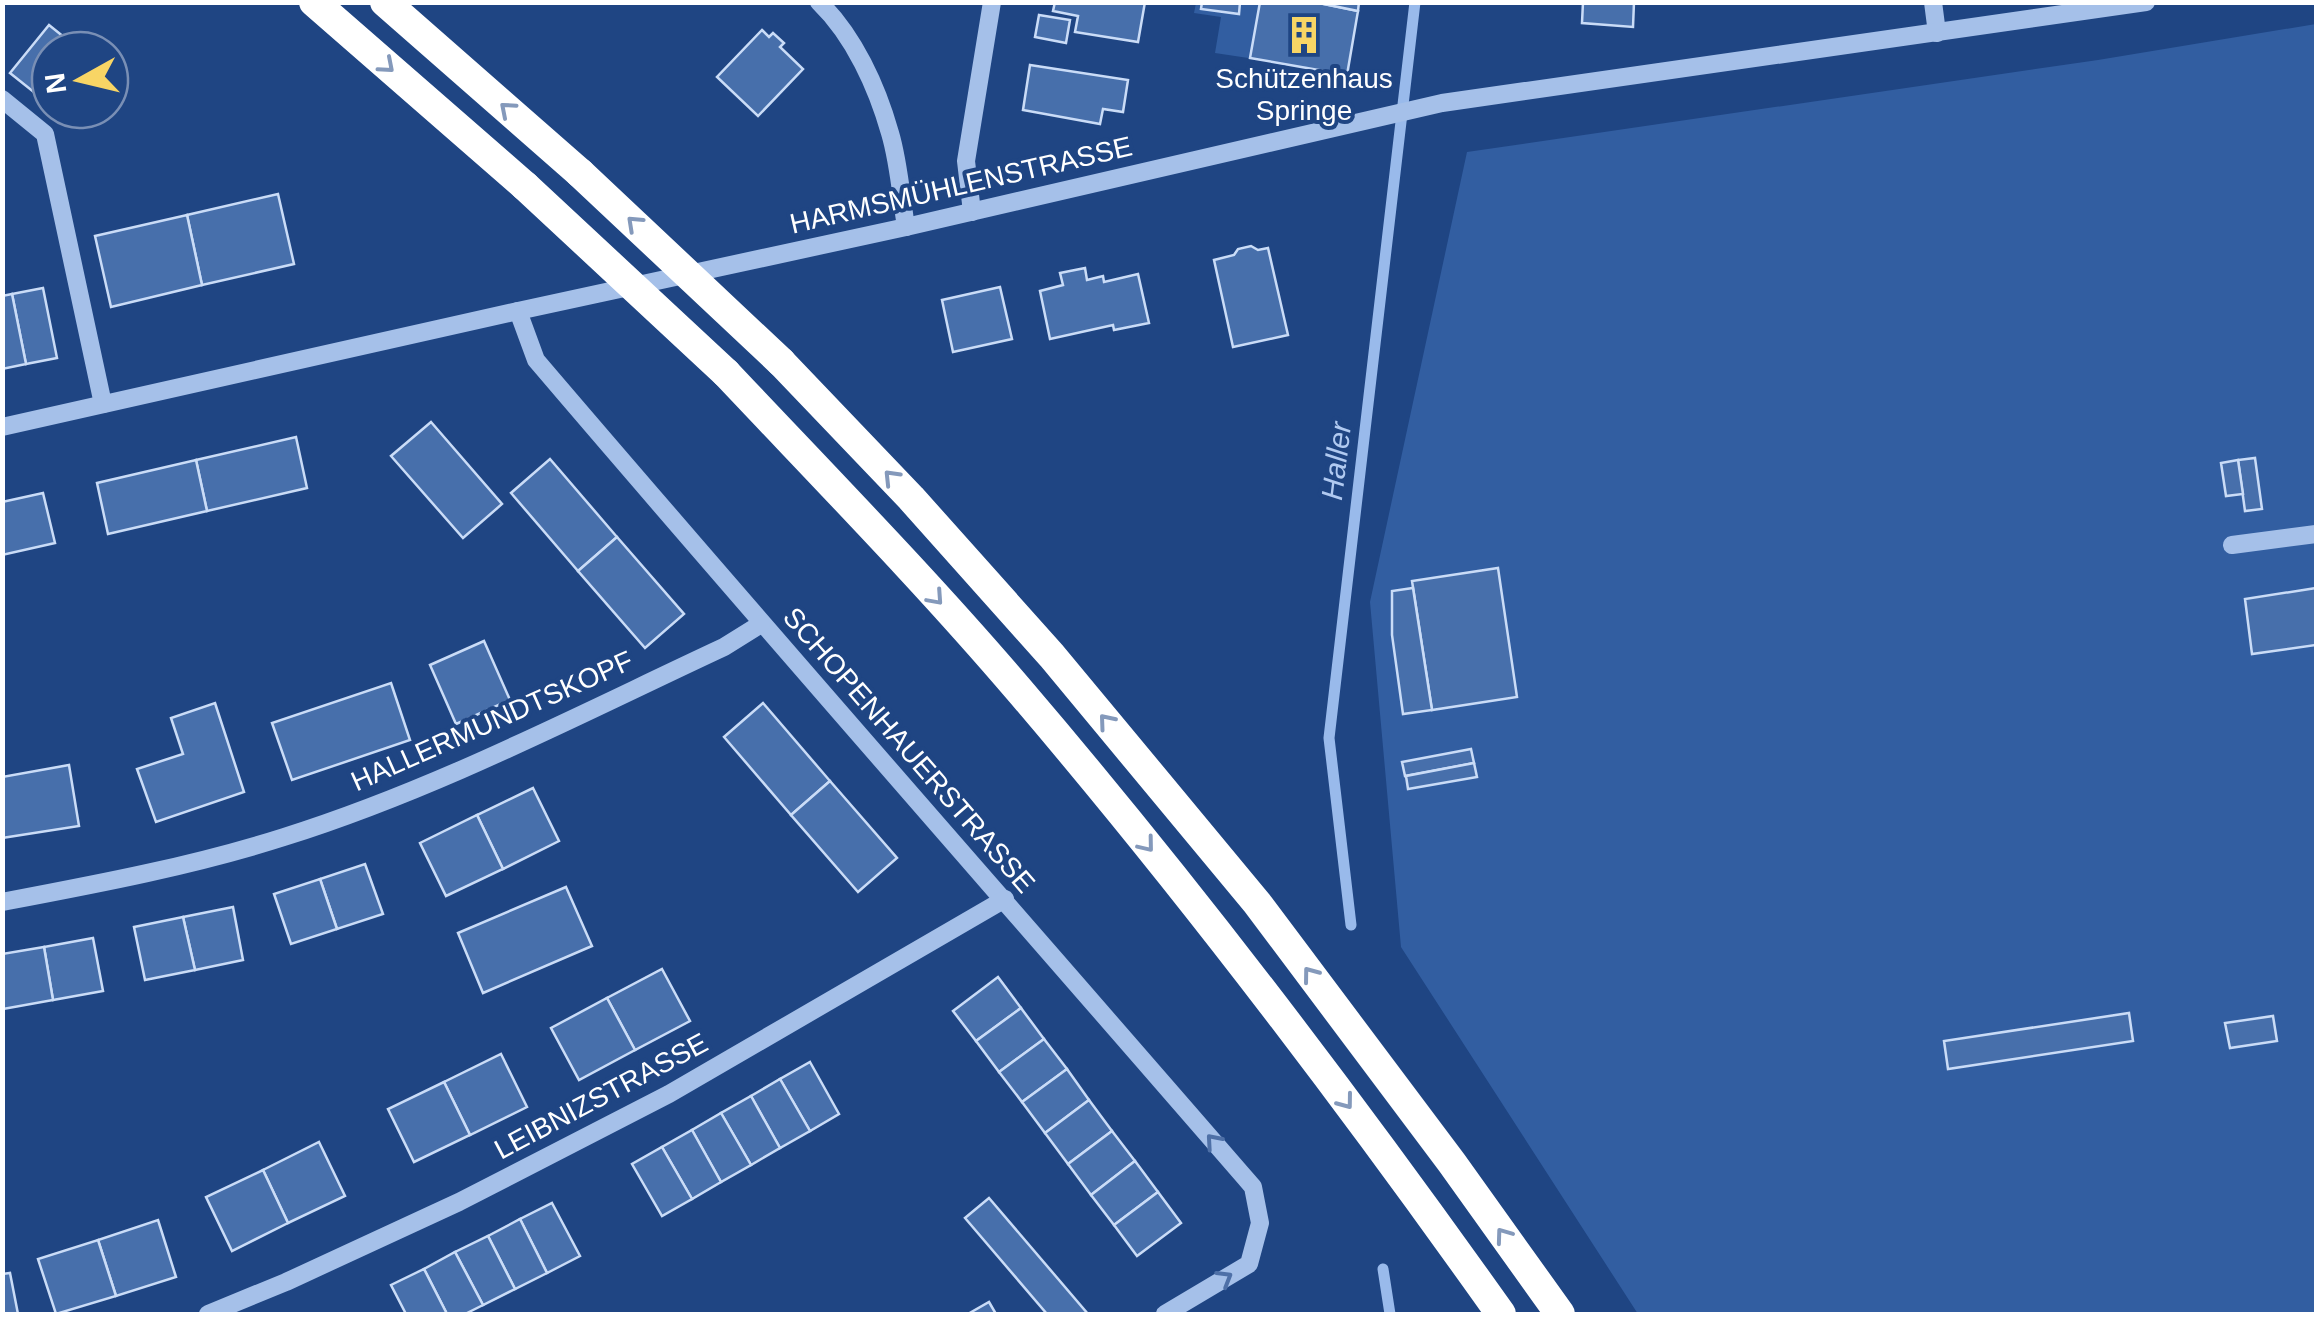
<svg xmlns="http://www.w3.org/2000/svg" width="2319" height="1317" viewBox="0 0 2319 1317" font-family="Arial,sans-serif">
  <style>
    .green { fill: #325ea1 }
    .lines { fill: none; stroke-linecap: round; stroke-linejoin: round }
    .stream { stroke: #99baeb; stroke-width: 11 }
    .building { fill: #476fab; stroke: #cadcf7; stroke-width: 2.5 }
    .minor { stroke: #a5c0e9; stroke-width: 18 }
    .highway { stroke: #fff; stroke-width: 30 }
    .highway-bridge { stroke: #fff; stroke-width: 30 }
    .oneway { stroke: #8499bb }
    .oneway2 { stroke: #4e70a7 }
    .labels { text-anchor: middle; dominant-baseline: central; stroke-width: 8; stroke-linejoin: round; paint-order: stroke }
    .poi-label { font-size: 28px; fill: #fff; stroke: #1f4583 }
    .street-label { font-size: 28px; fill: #fff; stroke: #1f4583 }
    .water-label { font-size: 30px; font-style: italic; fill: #b1caf1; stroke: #1f4583 }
  </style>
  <rect width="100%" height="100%" fill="#1f4583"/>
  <g class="green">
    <polygon points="1196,3 1356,3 1262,14 1255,59 1215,53 1221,17 1194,13"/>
    <polygon points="2316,24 2316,1314 1638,1314 1401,947 1370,602 1467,152 2098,60"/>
  </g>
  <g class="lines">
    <g class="stream">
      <polyline points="1351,925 1329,738 1415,2"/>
      <polyline points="1383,1269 1390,1314"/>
    </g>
  </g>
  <g class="building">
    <polygon points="1055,2 1145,2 1138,42 1075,32 1078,16 1053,11"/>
    <polygon points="1202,2 1240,2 1239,14 1201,9"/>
    <polygon points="1260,2 1314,2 1358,11 1347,75 1250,58"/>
    <polygon points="1314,2 1359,2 1358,11"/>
    <polygon points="1583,2 1634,2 1633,27 1582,23"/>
    <polygon points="1039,15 1070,20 1066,43 1035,37"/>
    <polygon points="49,25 80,50 50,50 50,105 10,73"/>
    <polygon points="762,30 769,37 773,33 784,43 780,47 803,69 758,116 717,77"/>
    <polygon points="1030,65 1128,80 1123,112 1103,109 1100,124 1023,110"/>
    <polygon points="278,194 294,264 202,285 187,215"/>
    <polygon points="187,215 202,285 111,307 95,236"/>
    <polygon points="1251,246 1258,250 1268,248 1288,335 1233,347 1214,260 1234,255 1238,249"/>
    <polygon points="1085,268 1087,280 1103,276 1104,282 1138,274 1149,323 1114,330 1113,325 1050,339 1040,291 1063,285 1060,273"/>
    <polygon points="1000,287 1012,339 953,352 942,300"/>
    <polygon points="43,288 57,358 26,364 12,294"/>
    <polygon points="12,294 26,364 2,369 2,296"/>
    <polygon points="431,422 502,504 463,538 391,456"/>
    <polygon points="296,437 307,488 207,511 196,460"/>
    <polygon points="2255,458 2262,509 2245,511 2238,460"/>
    <polygon points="550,459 617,537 578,571 511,493"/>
    <polygon points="196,460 207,511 108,534 97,483"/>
    <polygon points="2238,460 2243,494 2226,496 2221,463"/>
    <polygon points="43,493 55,543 2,555 2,502"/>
    <polygon points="617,537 684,614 645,648 578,571"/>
    <polygon points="1498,568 1517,697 1432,710 1412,581"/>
    <polygon points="1413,588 1432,710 1403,714 1392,635 1392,591"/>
    <polygon points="2316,588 2316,645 2252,654 2245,599"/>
    <polygon points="484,641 510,700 456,724 430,665"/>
    <polygon points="391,683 410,740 292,780 272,723"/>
    <polygon points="215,703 244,792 156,822 137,769 183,754 171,718"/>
    <polygon points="763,703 830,781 791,815 724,737"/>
    <polygon points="1471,749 1474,763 1405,776 1402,762"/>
    <polygon points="1474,763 1477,777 1408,789 1406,776"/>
    <polygon points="69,765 79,826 2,838 2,777"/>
    <polygon points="830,781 897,858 858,892 791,815"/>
    <polygon points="533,788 559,841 503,869 477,815"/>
    <polygon points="477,815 503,869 446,896 420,843"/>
    <polygon points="365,864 383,914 337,929 320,879"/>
    <polygon points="320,879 337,929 291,944 274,894"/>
    <polygon points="566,887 592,946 483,993 458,933"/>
    <polygon points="233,907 243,960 195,970 183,917"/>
    <polygon points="183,917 195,970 145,980 134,927"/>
    <polygon points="93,938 103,991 53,1000 44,947"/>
    <polygon points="44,947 53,1000 3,1009 2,954"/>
    <polygon points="662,969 690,1021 635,1050 607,998"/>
    <polygon points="998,977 1021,1008 976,1041 953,1011"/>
    <polygon points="607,998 635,1050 579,1080 551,1028"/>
    <polygon points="1021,1008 1044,1039 999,1072 976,1041"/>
    <polygon points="2129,1013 2133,1041 1948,1069 1944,1041"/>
    <polygon points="2273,1016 2277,1041 2230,1048 2225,1023"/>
    <polygon points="1044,1039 1067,1069 1022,1102 999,1072"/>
    <polygon points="501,1054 527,1107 470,1135 444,1082"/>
    <polygon points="810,1062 839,1114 810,1131 780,1079"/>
    <polygon points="1067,1069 1089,1100 1045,1133 1022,1102"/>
    <polygon points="780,1079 810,1131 780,1148 751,1096"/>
    <polygon points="444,1082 470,1135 414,1162 388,1109"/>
    <polygon points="751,1096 780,1148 751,1165 721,1113"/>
    <polygon points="1089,1100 1112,1131 1068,1164 1045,1133"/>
    <polygon points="721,1113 751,1165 721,1182 692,1130"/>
    <polygon points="692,1130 721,1182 692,1199 662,1147"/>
    <polygon points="1112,1131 1135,1161 1091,1195 1068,1164"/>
    <polygon points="319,1142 345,1196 288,1223 263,1170"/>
    <polygon points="662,1147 692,1199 662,1216 632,1164"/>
    <polygon points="1135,1161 1158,1192 1114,1225 1091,1195"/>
    <polygon points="263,1170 288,1223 232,1251 206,1197"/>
    <polygon points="1158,1192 1181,1223 1137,1256 1114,1225"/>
    <polygon points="989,1198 1088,1314 1047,1314 965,1218"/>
    <polygon points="552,1203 580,1256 547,1273 520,1219"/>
    <polygon points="520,1219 547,1273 515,1289 488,1236"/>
    <polygon points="158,1220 176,1277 116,1296 98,1240"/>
    <polygon points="488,1236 515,1289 483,1305 455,1252"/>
    <polygon points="98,1240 116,1296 56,1314 38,1259"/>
    <polygon points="455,1252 483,1305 465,1314 447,1314 424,1269"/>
    <polygon points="424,1269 447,1314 406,1314 391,1285"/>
    <polygon points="10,1273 18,1314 2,1314 2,1274"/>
    <polygon points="989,1302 996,1314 968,1314"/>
  </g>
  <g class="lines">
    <g class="minor">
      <path d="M819,2C854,36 877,87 890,133C899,163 901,196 906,227"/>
      <polyline points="1933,2 1937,33"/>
      <polyline points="2,99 45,134 103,404"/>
      <polyline points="972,212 966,161 992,2"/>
      <path d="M518,311L536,360C773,638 1014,911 1253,1187L1260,1223L1249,1264L1165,1314"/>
      <polyline points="2,427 518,311 906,227 1442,103 2146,2"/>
      <polyline points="2232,545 2316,534"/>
      <path d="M2,902C97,884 193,866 284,837C437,789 580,714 724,647L761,624"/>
      <polyline points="208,1314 286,1282 459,1202 669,1094 1005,899"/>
    </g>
    <g class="highway">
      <polyline points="314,2 525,186"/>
      <polyline points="385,2 580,173"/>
      <polyline points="781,362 911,498 1052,656 1257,903 1452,1163 1560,1314"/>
      <path d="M726,373C825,478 926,581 1019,690C1190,890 1349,1100 1501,1314"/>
    </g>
    <g class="highway-bridge">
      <polyline points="580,173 781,362"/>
      <polyline points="525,186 726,373"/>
    </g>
  </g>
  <defs><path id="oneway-chevron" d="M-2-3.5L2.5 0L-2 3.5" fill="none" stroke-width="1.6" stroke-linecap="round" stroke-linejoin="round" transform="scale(2.5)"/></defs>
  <g class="oneway">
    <use href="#oneway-chevron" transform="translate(387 66) rotate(41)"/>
    <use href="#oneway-chevron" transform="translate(507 109) rotate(-139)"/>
    <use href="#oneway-chevron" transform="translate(634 223) rotate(-137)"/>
    <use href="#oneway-chevron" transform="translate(891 477) rotate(-134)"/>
    <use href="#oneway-chevron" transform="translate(936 598) rotate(48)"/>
    <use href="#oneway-chevron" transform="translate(1106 721) rotate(-130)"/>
    <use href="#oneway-chevron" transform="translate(1147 845) rotate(51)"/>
    <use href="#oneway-chevron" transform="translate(1310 974) rotate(-127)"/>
    <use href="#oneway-chevron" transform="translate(1346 1102) rotate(53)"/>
    <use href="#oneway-chevron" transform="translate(1503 1235) rotate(-126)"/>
  </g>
  <g class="oneway2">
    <use href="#oneway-chevron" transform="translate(1213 1141) rotate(-131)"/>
    <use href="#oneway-chevron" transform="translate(1225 1278) rotate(-31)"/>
  </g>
  <defs>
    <g id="building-bare" transform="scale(3)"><path d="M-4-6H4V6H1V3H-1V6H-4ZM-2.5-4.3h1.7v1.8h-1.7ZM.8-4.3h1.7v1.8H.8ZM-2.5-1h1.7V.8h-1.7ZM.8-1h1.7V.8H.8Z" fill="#f8d565" stroke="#1f4583" stroke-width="2.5" paint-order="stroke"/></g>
  </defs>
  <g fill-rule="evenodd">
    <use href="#building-bare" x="1304" y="35"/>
  </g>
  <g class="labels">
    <g class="poi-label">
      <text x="1304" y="78">Schützenhaus<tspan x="1304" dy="32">Springe</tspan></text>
    </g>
    <g class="street-label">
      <text transform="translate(961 185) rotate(-13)">HARMSMÜHLENSTRASSE</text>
      <text transform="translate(492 721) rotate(-24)">HALLERMUNDTSKOPF</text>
      <text transform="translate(909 750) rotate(49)">SCHOPENHAUERSTRASSE</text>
      <text transform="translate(601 1096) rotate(-28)">LEIBNIZSTRASSE</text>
    </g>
    <g class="water-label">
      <text transform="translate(1336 461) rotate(-83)">Haller</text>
    </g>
  </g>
  <rect width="2319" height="1317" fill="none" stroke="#ffffff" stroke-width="10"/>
  <g transform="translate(80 80) rotate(262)"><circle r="48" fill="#1f4583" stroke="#798fb5" stroke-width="2.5"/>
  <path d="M0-8L18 38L0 25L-18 38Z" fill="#f8d565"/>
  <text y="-15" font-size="28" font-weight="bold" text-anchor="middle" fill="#ffffff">N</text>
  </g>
</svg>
